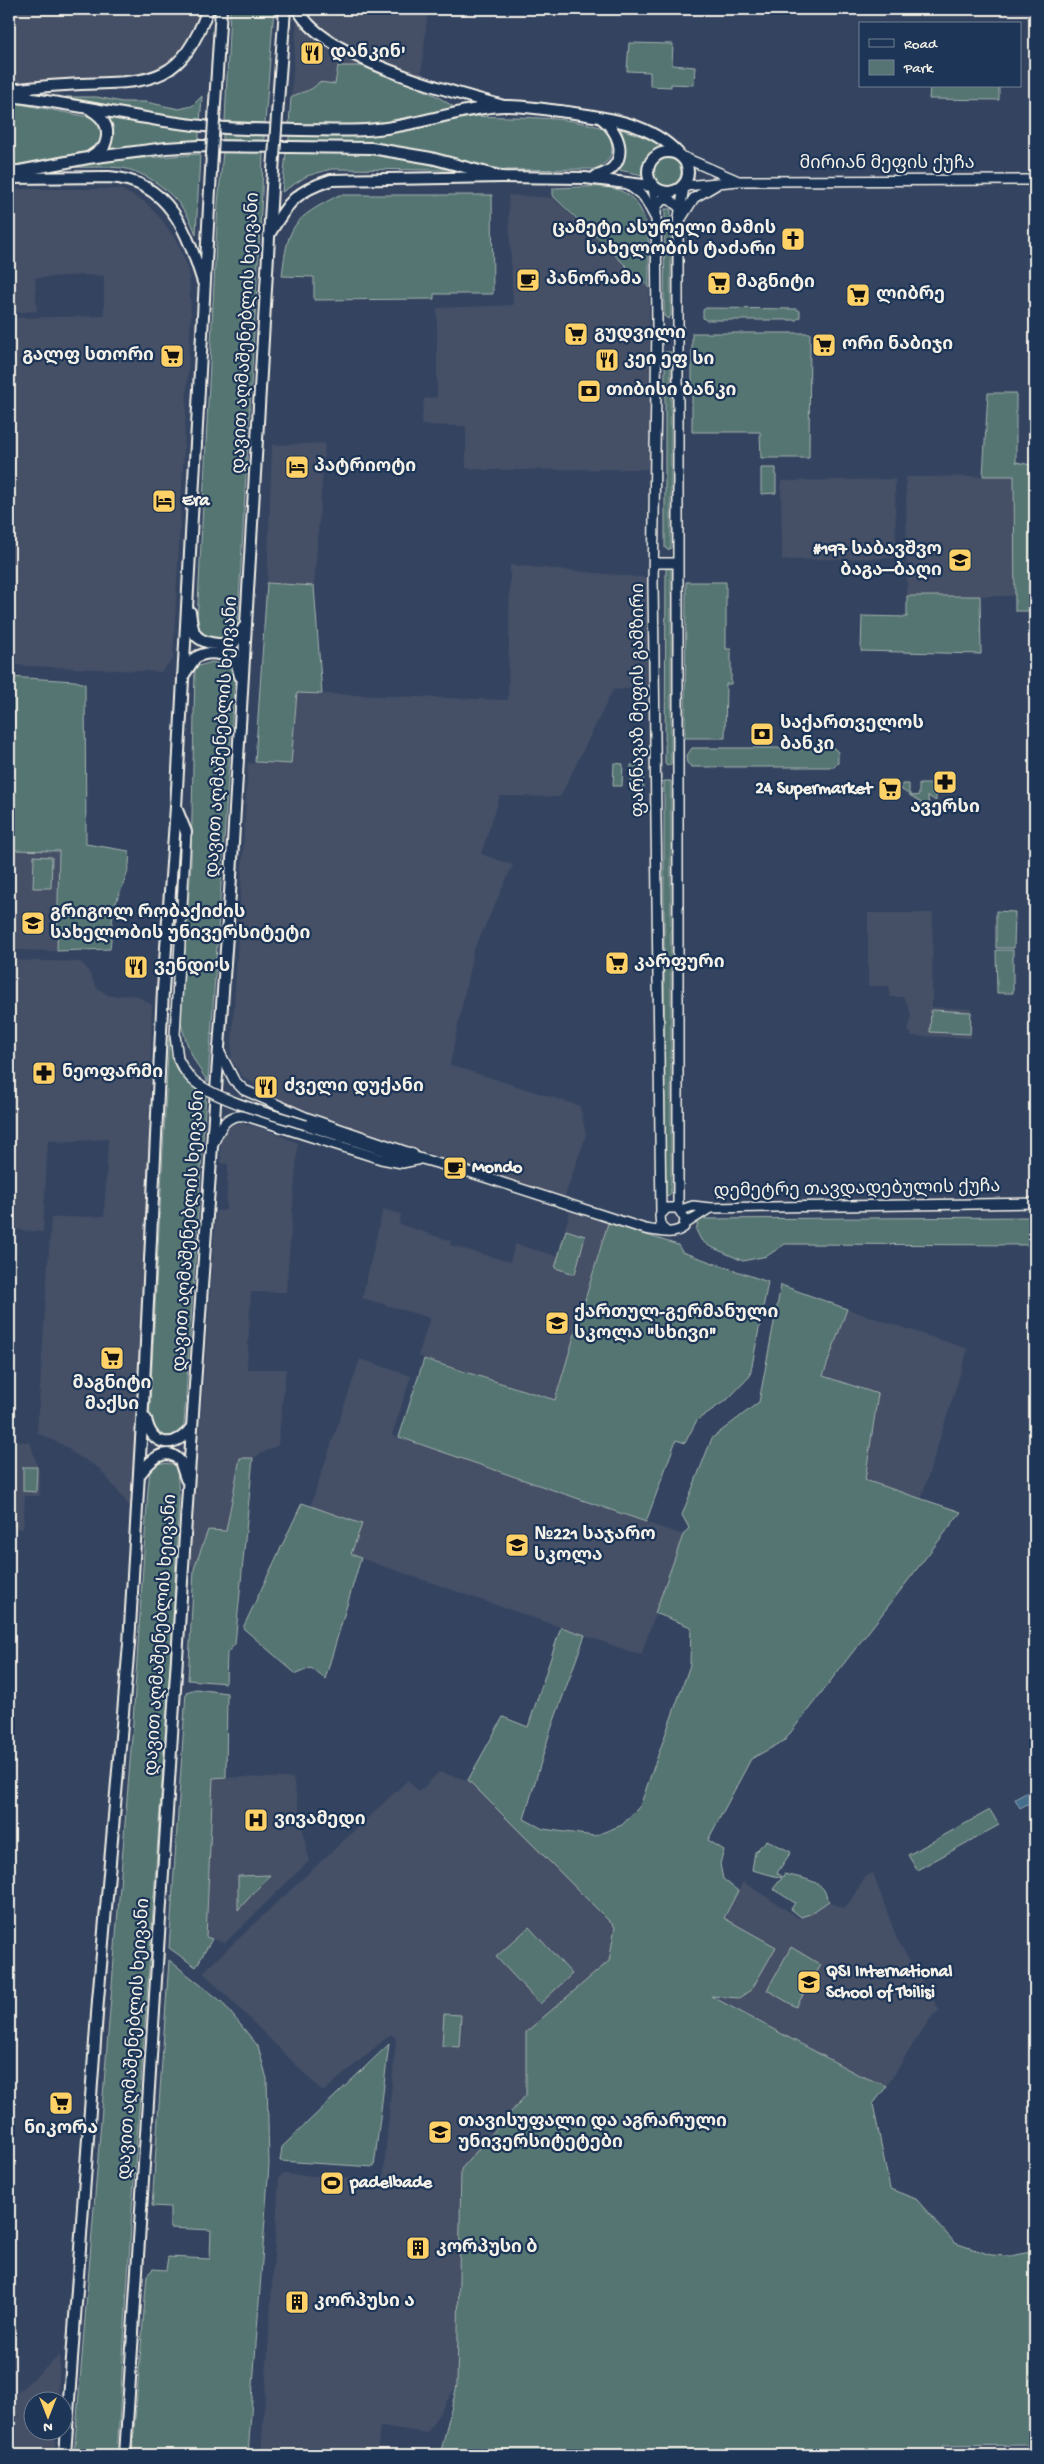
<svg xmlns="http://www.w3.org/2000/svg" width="1044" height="2464" viewBox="0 0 1044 2464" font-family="'Gochi Hand','Noto Sans Georgian',sans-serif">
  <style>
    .built { fill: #444f66 }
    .green { fill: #557473; stroke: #a4b2ae }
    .water { fill: #456e8d; stroke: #8ba2b1 }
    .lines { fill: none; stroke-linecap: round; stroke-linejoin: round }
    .secondary-casing { stroke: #f4f1e8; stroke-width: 12 }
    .primary-casing { stroke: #f4f1e8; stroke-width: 14 }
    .trunk-casing { stroke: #f4f1e8; stroke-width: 14 }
    .secondary { stroke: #1d3557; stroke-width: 9 }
    .primary { stroke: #1d3557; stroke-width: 10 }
    .trunk { stroke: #1d3557; stroke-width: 10 }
    .secondary-bridge-casing { stroke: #f4f1e8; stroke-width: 12; stroke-linecap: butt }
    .trunk-bridge-casing { stroke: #f4f1e8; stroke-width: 14; stroke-linecap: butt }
    .secondary-bridge { stroke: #1d3557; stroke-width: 9 }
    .trunk-bridge { stroke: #1d3557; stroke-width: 10 }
    .labels { text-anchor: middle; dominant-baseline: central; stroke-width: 4.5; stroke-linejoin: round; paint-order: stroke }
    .poi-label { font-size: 18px; font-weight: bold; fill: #f4f1e8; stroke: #1d3557; text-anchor: start }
    .street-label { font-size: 18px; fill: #f4f1e8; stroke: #1d3557 }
  </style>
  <rect width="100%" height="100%" fill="#344460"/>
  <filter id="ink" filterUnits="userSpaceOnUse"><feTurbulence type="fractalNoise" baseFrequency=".02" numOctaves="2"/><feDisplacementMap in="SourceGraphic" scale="10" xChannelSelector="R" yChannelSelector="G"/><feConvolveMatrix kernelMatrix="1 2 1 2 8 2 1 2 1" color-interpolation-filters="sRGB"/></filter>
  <g filter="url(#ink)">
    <g class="built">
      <polygon points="9,9 202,9 189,40 178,55 153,74 137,79 9,84"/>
      <polygon points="304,9 428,9 421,77 373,58 333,37 315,24"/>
      <polygon points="297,16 312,31 368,66 335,84 295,95 291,98"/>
      <polygon points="9,189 120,189 145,202 162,220 178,243 189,271 191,315 173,659 161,672 9,665 9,318 104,316 104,276 83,275 35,278 37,311 9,313"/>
      <polygon points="508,195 553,198 649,288 650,469 486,470 466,468 466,426 421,425 424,399 437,397 437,308 513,305"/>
      <polygon points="325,443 314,586 267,583 272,445"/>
      <polygon points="1014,476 1015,596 907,596 906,477"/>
      <polygon points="895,479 896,558 782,560 781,481"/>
      <polygon points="510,565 650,578 648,687 613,690 560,797 500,796 481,854 513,865 473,952 450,1065 580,1106 586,1135 564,1199 297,1109 243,1077 231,1059 248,763 291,764 297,693 508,700"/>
      <polygon points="9,850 59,851 57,951 9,950"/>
      <polygon points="868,913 933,913 932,1007 972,1009 971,1038 911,1036 911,1032 908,1032 911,1016 908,1005 903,997 890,997 889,986 868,986"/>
      <polygon points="9,960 80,962 86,967 97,988 110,996 136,995 152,1005 149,1145 136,1508 131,1508 99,1468 71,1452 67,1447 37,1433 51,1218 104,1216 108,1139 61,1142 48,1139 43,1232 9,1229"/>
      <polygon points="240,1123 262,1128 298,1143 286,1292 251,1292 247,1369 286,1369 278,1445 253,1458 240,1458 226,1531 208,1530 194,1569 190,1563 216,1211 226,1210 228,1164 221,1163 220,1138 227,1125"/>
      <polygon points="383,1209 401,1214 399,1224 451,1241 450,1245 510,1262 515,1244 557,1256 570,1212 608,1223 555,1400 418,1356 430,1318 362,1298"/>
      <polygon points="847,1309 968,1349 921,1499 865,1480 878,1394 823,1377"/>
      <polygon points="360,1359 411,1376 392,1435 683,1535 641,1655 351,1555 310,1507"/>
      <polygon points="9,1441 30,1442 39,1472 40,1496 25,1496 23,1529 9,1528"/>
      <polygon points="439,1772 468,1780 615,1927 609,1961 526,2032 526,2095 461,2169 457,2385 427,2433 380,2426 377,2455 261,2455 279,2177 284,2174 383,2180 396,2039 391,2034 323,2092 203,1972 408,1780 419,1792"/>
      <polygon points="213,1777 293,1778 309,1861 225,1943 206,1937"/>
      <polygon points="873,1873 897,1939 940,2011 934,2014 917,2038 887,2086 859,2075 711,1995 725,1918 743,1882 799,1918 810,1914 829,1901 842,1908 847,1906 865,1877"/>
      <polygon points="60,2355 58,2401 32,2402 32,2432 56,2432 54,2455 9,2455 9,2400"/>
    </g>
    <g class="green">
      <polygon points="230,9 274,9 265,123 225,121"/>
      <polygon points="629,43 673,44 672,65 695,67 694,85 671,84 671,87 650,86 650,72 627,71"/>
      <path d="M338,66H368L435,95L454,107C398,126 348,126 289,124L291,98C300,90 310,94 319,82L335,84Z"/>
      <polygon points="930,86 999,86 999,100 929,99"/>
      <polygon points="202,96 200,123 66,97 97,97 122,102 146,102 179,109 192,106"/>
      <polygon points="9,102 95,118 104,130 102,143 93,150 9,166"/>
      <path d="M473,116C516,118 565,115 606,129C616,147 614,162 594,169L505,170L424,152L370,144L289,141V134L371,136L406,131Z"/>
      <polygon points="105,117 199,131 199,141 110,149 108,148"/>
      <path d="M621,129L655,141L663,148C650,153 643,161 643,175L619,170L626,147Z"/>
      <polygon points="223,133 264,134 264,141 223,140"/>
      <polygon points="223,152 263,152 262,192 237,636 233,640 212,643 198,631 197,623 218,203"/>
      <polygon points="364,152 402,156 451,170 331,169 307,176 282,192 286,153"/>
      <path d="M200,154L196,235C187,204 155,174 122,168C104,166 85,168 67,167L102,161Z"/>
      <circle cx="667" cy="172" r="14"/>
      <path d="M553,188C570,188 604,184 619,190C656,205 648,255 649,288L553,196Z"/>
      <path d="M339,195H492L493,294H434V299L314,300V277L282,276C288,224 293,219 339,195Z"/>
      <polygon points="665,209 671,209 671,316 668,319 664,316"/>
      <polygon points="706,308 796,309 800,311 800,317 796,320 706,320 703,318 703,310"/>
      <polygon points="692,333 810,333 809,458 761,458 760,432 692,432"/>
      <polygon points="665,352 671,352 671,548 668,550 665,548"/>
      <polygon points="988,393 1016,393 1016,462 1031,465 1031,457 1035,457 1035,611 1015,611 1014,476 983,476"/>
      <polygon points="761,468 776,468 776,493 761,494"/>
      <polygon points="666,567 669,567 671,570 671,764 667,766 665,764"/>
      <polygon points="686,582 726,582 726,649 731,649 731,684 726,684 725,738 685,738"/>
      <polygon points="267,583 314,586 322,694 297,693 291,764 255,762"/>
      <polygon points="907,596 980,596 981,654 861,651 862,616 907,617"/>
      <path d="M212,662L228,666L235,674L208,1082C193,1061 185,1043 180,1018L191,864L195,667Z"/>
      <path d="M9,677L75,681L85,684L86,844L129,851C132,871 121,887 115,905C111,918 112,935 110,949L57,951L59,851L9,850Z"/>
      <polygon points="692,748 834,748 838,752 838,763 834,767 692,767 687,763 686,757"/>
      <polygon points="614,763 623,764 622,786 613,786"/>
      <polygon points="631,765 643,765 644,792 631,792"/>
      <polygon points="664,781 671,781 671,1193 668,1196 664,1192"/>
      <polygon points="902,784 909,784 909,793 913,796 919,795 919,784 936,784 936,801 928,796 929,808 902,790"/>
      <polygon points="34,856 52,857 51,888 33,888"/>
      <polygon points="996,911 1015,912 1014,948 996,948"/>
      <polygon points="996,950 1013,950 1013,993 997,993"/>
      <polygon points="931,1010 971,1012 970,1034 930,1032"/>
      <polygon points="169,1035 175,1067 182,1076 206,1095 184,1425 182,1433 172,1440 157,1435 149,1423"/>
      <polygon points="1035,1217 1035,1245 785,1244 767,1256 743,1261 709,1246 701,1240 696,1230 699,1219"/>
      <polygon points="608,1223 678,1245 682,1252 768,1282 750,1376 728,1399 697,1420 685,1443 676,1440 646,1522 399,1437 424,1359 555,1400"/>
      <polygon points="566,1230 585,1236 575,1274 555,1268"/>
      <polygon points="781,1285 847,1309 823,1376 878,1394 865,1480 961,1512 784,1741 751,1759 708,1840 724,1850 720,1864 723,1879 738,1891 724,1918 776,1947 752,1989 739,1998 711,1996 859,2075 887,2086 873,2104 890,2189 916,2199 955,2243 991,2255 1011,2256 1035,2251 1035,2445 942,2446 944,2455 440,2455 457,2385 461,2169 526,2095 526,2032 609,1961 615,1927 468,1780 503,1717 528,1727 561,1627 585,1635 550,1732 524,1819 543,1829 594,1836 622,1825 640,1806 690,1665 691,1627 655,1613 683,1535 689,1528 682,1515 712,1438 759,1402"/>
      <polygon points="240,1458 253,1458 235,1644 227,1653 226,1683 188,1680 194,1569 208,1530 226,1531"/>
      <polygon points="160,1463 173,1464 177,1468 179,1497 173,1624 132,2210 117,2455 74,2455 132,1737 148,1489 150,1470"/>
      <polygon points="23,1467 37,1467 36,1492 23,1491"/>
      <polygon points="302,1503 362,1524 351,1554 361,1558 325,1679 311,1668 296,1674 243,1628"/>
      <polygon points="196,1689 227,1693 226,1777 213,1778 206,1937 212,1939 196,1967 169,1948 186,1692"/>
      <polygon points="990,1810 999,1825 917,1870 908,1855"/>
      <path d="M767,1840L791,1852L777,1873L783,1877L784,1874C795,1877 817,1879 824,1890C826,1893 826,1898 829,1901L810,1914L801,1917L791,1909L795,1903L773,1889L782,1878L752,1870L755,1852Z"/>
      <polygon points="270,1875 238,1910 238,1876"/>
      <polygon points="529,1927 572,1974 540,2004 496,1957"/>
      <polygon points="791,1947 821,1965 796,2007 767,1990"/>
      <polygon points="169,1960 221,2001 258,2046 267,2079 269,2164 248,2455 132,2455 147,2275 153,2269 166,2270 168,2257 210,2259 211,2230 170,2228 170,2207 152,2206"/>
      <polygon points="444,2014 461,2015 459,2047 442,2046"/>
      <polygon points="389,2044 374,2167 280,2161 282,2147"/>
    </g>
    <polygon class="water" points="1035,1788 1035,1800 1020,1808 1015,1799"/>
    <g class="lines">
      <g class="secondary-casing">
        <g id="secondary">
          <polyline points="683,157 736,180"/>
          <polyline points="627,184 644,197 655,217"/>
          <polyline points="685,186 739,181 1035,180"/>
          <polyline points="653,187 656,207 657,324 653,583 661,1213"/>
          <polyline points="656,207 662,200 669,199 679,207"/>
          <polyline points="680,220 694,198 716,185"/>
          <polyline points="654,563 677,563"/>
          <polyline points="219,1051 234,1080 244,1090 308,1118 413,1154"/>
          <polyline points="178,1059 175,1035 186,832"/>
          <path d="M306,1125L391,1153L422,1159L472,1173L645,1229C659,1231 673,1236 684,1227L685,1219L678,1208H667L660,1215L661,1227L667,1232"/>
          <path d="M214,1142C221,1126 226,1114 246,1116L381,1159L402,1163L417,1160"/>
          <polyline points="678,1208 678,223 684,187"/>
          <polyline points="681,1210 693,1206 710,1208"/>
          <polyline points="685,1224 710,1208 1035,1203"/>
        </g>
      </g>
      <g class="primary-casing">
        <g id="primary">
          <path d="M9,96C82,104 153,123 226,128C251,130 276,129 301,130C326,130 352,132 377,129C419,125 461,108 503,106C521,105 541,109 560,111C601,117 648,121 678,153"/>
          <path d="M91,110C106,119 111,131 104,147L91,156"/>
          <circle cx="668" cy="172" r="20"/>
          <polyline points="9,173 88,158 166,148 200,146 371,148 431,158 502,177 585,178 652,186"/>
          <path d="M596,176C629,168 624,135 601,118"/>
        </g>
      </g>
      <g class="trunk-casing">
        <g id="trunk">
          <path d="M298,9C321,58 454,93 504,106"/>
          <path d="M9,90C33,87 57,85 81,84C152,82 181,84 208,9"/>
          <polyline points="278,102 285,9"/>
          <polyline points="215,103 221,9"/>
          <path d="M9,178L109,177C170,181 187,232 203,282"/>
          <path d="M270,233C289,202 294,192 331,180L502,177"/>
          <path d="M190,612C191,619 192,626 194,632C199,644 223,646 234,643L244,627"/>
          <path d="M183,676L195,658C207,650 225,653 236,661L240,676"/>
          <polyline points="177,810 186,832"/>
          <path d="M146,1419C152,1448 175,1449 192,1427"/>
          <path d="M140,1474C149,1462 165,1444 180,1461L186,1479"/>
          <polyline points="65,2455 98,2000 129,1644 143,1405 163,990 176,807 211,171"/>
          <polyline points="125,2455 193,1413 230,893 273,171"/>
        </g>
      </g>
      <use href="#secondary" class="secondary"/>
      <use href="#primary" class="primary"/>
      <use href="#trunk" class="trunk"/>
      <g class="secondary-bridge-casing">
        <path id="secondary-bridge" d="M178,1059C182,1067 187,1075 194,1081C218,1101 275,1115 306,1125"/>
      </g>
      <g class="trunk-bridge-casing">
        <g id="trunk-bridge">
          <polyline points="211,171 215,103"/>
          <polyline points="273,171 278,102"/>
        </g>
      </g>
      <use href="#secondary-bridge" class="secondary-bridge"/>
      <use href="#trunk-bridge" class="trunk-bridge"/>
    </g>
  </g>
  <defs>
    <g id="restaurant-square" transform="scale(1.25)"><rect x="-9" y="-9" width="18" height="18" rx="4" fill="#ffd166" stroke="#1d3557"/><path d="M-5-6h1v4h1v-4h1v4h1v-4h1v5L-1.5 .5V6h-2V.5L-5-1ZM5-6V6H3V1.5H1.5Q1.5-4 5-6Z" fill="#111"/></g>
    <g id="church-square" transform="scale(1.25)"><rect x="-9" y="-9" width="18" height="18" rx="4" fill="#ffd166" stroke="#1d3557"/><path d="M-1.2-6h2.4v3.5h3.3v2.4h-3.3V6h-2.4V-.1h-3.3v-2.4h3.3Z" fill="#111"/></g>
    <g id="cafe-square" transform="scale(1.25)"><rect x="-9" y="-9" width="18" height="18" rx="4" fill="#ffd166" stroke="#1d3557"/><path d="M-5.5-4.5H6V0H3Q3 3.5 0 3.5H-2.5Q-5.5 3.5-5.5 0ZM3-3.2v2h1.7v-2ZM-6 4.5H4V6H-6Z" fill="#111"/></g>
    <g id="supermarket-square" transform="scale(1.25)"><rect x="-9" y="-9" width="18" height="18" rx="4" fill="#ffd166" stroke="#1d3557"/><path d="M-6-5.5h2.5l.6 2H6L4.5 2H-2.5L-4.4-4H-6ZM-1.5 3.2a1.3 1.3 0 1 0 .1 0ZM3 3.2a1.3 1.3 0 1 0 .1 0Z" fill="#111"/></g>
    <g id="bank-square" transform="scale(1.25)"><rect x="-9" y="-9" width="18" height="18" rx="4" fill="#ffd166" stroke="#1d3557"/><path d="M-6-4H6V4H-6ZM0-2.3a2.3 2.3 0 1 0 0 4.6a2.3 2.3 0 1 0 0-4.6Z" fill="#111"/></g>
    <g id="hotel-square" transform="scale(1.25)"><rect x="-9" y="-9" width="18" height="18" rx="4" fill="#ffd166" stroke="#1d3557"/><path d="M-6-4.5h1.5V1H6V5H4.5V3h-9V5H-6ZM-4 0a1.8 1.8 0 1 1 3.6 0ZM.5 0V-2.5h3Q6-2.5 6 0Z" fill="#111"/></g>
    <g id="school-square" transform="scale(1.25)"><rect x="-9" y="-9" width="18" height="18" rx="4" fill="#ffd166" stroke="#1d3557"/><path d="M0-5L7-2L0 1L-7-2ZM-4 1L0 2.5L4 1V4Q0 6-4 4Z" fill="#111"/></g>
    <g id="pharmacy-square" transform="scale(1.25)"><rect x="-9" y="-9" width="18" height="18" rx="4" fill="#ffd166" stroke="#1d3557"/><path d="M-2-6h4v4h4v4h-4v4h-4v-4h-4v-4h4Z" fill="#111"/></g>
    <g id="university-square" transform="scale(1.25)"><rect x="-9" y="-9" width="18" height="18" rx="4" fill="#ffd166" stroke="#1d3557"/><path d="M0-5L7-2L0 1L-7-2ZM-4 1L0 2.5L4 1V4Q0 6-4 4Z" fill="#111"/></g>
    <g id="hospital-square" transform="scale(1.25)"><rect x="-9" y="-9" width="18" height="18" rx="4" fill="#ffd166" stroke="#1d3557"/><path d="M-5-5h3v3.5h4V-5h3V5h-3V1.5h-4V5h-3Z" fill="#111"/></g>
    <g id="stadium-square" transform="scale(1.25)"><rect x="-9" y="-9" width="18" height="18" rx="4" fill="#ffd166" stroke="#1d3557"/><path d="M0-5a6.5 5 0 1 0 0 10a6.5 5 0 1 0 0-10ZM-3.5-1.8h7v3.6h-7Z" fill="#111"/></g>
    <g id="building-square" transform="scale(1.25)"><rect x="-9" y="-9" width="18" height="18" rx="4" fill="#ffd166" stroke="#1d3557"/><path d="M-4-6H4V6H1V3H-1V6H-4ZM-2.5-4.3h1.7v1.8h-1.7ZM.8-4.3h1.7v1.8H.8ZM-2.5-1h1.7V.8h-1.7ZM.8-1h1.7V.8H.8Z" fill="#111"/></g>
  </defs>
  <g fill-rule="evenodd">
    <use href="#restaurant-square" x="312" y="53"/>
    <use href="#church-square" x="793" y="239"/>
    <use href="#cafe-square" x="528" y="280"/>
    <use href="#supermarket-square" x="719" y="283"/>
    <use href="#supermarket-square" x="858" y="295"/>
    <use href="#supermarket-square" x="576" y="334"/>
    <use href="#supermarket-square" x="824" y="345"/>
    <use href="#supermarket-square" x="172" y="356"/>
    <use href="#restaurant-square" x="607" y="360"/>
    <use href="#bank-square" x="589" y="391"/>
    <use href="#hotel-square" x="297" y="467"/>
    <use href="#hotel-square" x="164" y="501"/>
    <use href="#school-square" x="960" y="560"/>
    <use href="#bank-square" x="762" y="734"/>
    <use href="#pharmacy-square" x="945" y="782"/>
    <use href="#supermarket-square" x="890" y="789"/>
    <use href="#university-square" x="33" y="923"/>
    <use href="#supermarket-square" x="617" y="963"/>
    <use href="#restaurant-square" x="136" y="967"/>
    <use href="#pharmacy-square" x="44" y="1073"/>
    <use href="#restaurant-square" x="266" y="1087"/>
    <use href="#cafe-square" x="455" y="1168"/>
    <use href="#school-square" x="557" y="1323"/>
    <use href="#supermarket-square" x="112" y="1358"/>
    <use href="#school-square" x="517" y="1545"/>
    <use href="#hospital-square" x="256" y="1820"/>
    <use href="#school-square" x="809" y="1982"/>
    <use href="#supermarket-square" x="61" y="2103"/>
    <use href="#university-square" x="440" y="2132"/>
    <use href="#stadium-square" x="332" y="2183"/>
    <use href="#building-square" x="418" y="2248"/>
    <use href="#building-square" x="297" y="2302"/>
  </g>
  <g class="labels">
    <g class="poi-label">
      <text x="330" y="53">დანკინ'</text>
      <text x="776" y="229" text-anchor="end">ცამეტი ასურელი მამის<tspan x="776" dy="21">სახელობის ტაძარი</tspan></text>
      <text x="546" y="280">პანორამა</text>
      <text x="736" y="283">მაგნიტი</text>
      <text x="876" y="295">ლიბრე</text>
      <text x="594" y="334">გუდვილი</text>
      <text x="842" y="345">ორი ნაბიჯი</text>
      <text x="154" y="356" text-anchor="end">გალფ სთორი</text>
      <text x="624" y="360">კეი ეფ სი</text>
      <text x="606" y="391">თიბისი ბანკი</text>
      <text x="314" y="467">პატრიოტი</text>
      <text x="182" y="501">Era</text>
      <text x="942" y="550" text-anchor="end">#197 საბავშვო<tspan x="942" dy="21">ბაგა–ბაღი</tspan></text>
      <text x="780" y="724">საქართველოს<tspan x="780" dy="21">ბანკი</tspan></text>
      <text x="872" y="789" text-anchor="end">24 Supermarket</text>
      <text x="945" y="808" text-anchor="middle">ავერსი</text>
      <text x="50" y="913">გრიგოლ რობაქიძის<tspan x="50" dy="21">სახელობის უნივერსიტეტი</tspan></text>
      <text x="634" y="963">კარფური</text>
      <text x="154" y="967">ვენდი'ს</text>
      <text x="62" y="1073">ნეოფარმი</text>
      <text x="284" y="1087">ძველი დუქანი</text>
      <text x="472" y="1168">Mondo</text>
      <text x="574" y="1313">ქართულ-გერმანული<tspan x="574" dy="21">სკოლა "სხივი"</tspan></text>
      <text x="112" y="1384" text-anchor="middle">მაგნიტი<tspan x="112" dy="21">მაქსი</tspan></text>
      <text x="534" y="1535">№221 საჯარო<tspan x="534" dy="21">სკოლა</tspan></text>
      <text x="274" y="1820">ვივამედი</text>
      <text x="826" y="1972">QSI International<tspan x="826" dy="21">School of Tbilisi</tspan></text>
      <text x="458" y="2122">თავისუფალი და აგრარული<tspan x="458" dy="21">უნივერსიტეტები</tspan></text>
      <text x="61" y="2129" text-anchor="middle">ნიკორა</text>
      <text x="350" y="2183">padelbade</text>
      <text x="436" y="2248">კორპუსი ბ</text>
      <text x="314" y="2302">კორპუსი ა</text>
    </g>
    <g class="street-label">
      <text x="887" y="164">მირიან მეფის ქუჩა</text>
      <text transform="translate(247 333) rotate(-87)">დავით აღმაშენებლის ხეივანი</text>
      <text transform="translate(639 700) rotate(-90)">ფარნავაზ მეფის გამზირი</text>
      <text transform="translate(223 737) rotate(-86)">დავით აღმაშენებლის ხეივანი</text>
      <text transform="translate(857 1190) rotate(-1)">დემეტრე თავდადებულის ქუჩა</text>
      <text transform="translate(190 1231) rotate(-86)">დავით აღმაშენებლის ხეივანი</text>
      <text transform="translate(162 1635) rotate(-86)">დავით აღმაშენებლის ხეივანი</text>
      <text transform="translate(135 2039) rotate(-86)">დავით აღმაშენებლის ხეივანი</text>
    </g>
  </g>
  <rect width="1044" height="2464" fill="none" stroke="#1d3557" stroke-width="30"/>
  <rect x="15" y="15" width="1014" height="2434" fill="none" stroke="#f4f1e8" stroke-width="2" filter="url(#ink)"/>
  <rect x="859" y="22" width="162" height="65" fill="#1d3557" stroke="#738091"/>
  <rect x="869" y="39" width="25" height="8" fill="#1d3557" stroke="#738091"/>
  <text x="904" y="48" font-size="15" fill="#f4f1e8">Road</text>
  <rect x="869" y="60" width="25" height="15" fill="#557473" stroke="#738091"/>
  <text x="904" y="72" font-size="15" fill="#f4f1e8">Park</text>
  <g transform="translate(48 2416) rotate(180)"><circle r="24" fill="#1d3557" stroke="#738091"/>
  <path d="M0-4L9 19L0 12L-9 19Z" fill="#ffd166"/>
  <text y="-8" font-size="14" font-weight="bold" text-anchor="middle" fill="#f4f1e8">N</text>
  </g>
</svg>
